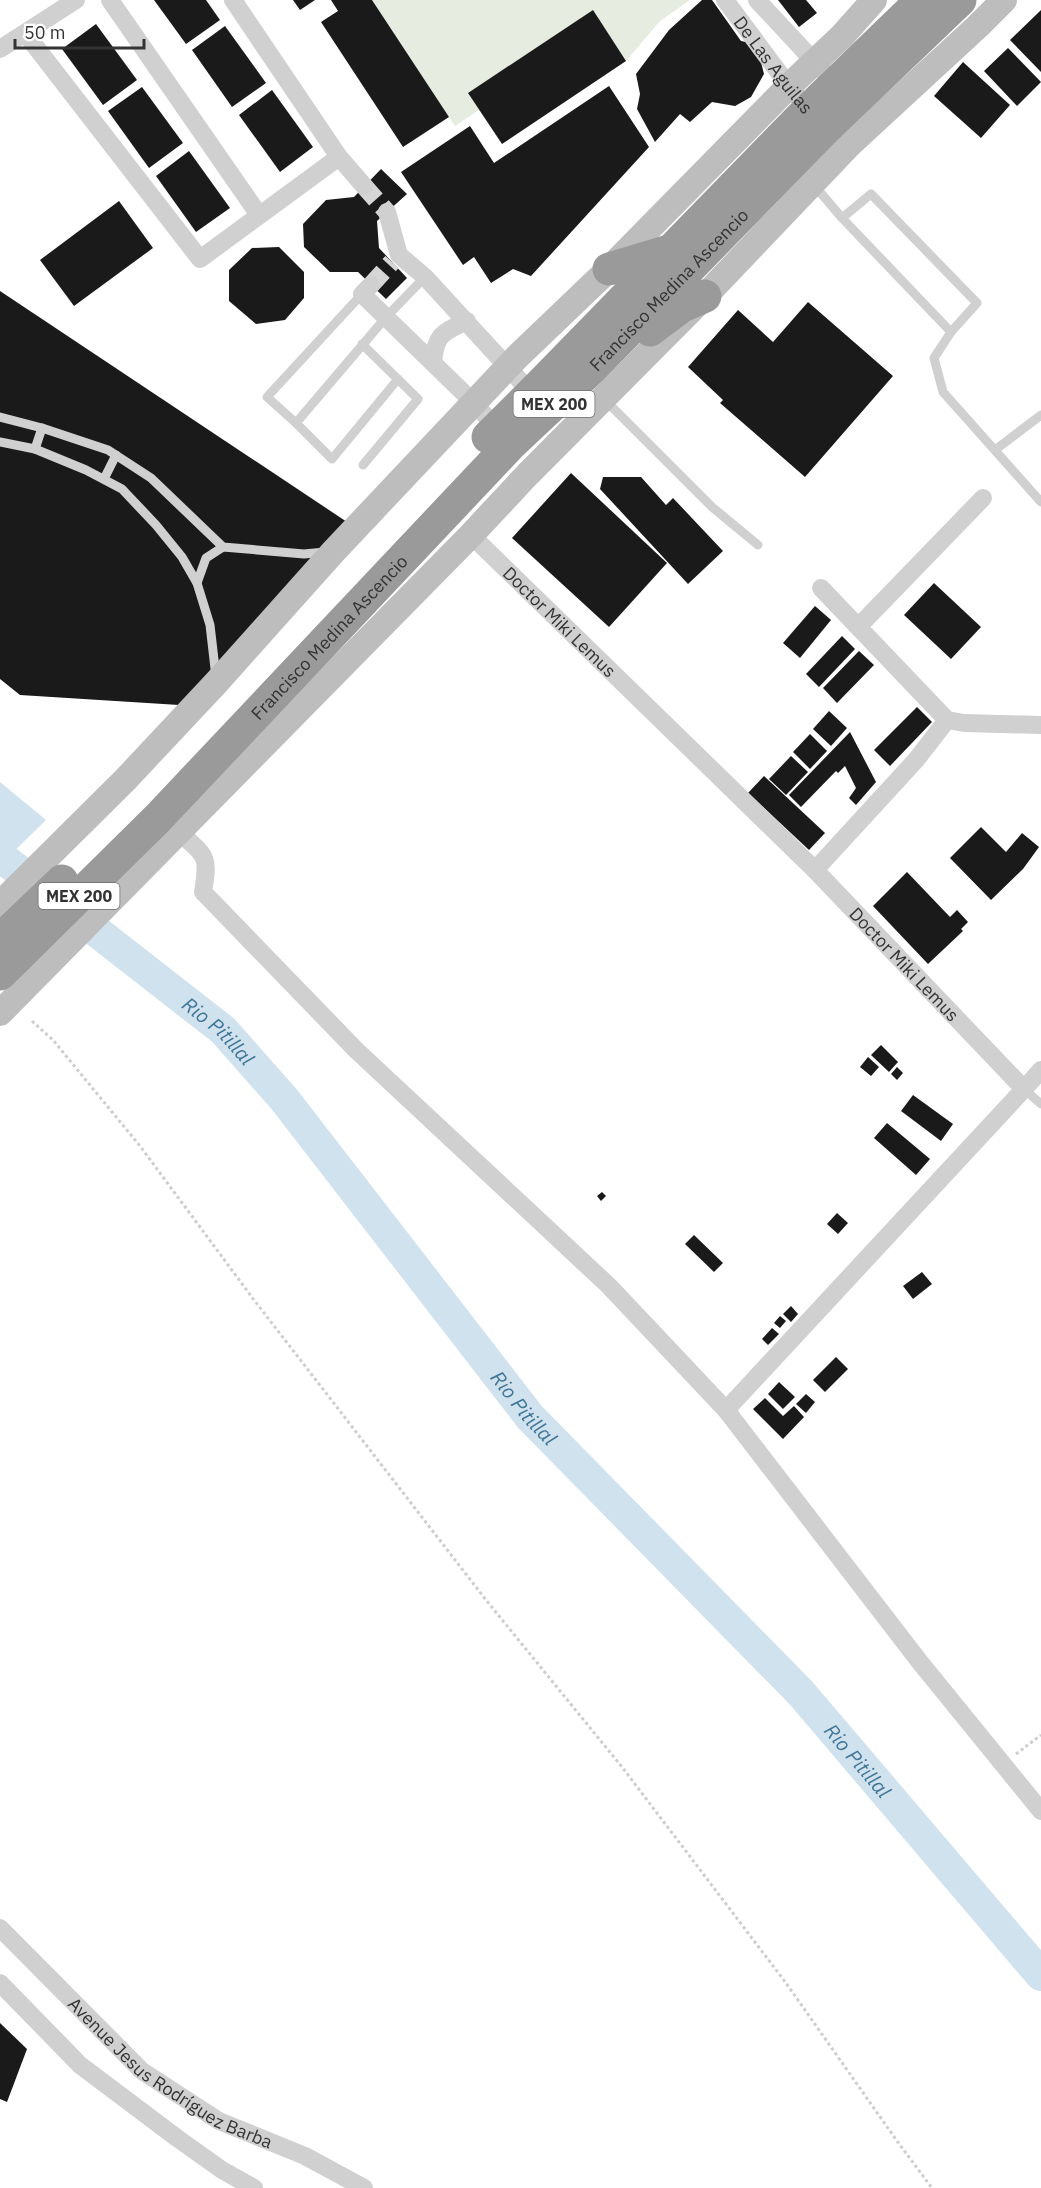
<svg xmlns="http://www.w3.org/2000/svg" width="1041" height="2188" viewBox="0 0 1041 2188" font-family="'IBM Plex Sans',sans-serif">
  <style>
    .green { fill: #e6ecdf }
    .water { fill: #cfe2ee }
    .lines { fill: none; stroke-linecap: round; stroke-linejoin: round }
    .river { stroke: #cfe2ee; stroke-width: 32 }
    .building { fill: #1a1a1a }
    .street-tunnel { stroke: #d6d6d6; stroke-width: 18; stroke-dasharray: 18 9; stroke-linecap: butt }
    .path { stroke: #cdcdcd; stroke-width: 3; stroke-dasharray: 3 3; stroke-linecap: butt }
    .lane { stroke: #d0d0d0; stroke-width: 9 }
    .street { stroke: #d0d0d0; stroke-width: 18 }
    .secondary { stroke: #bdbdbd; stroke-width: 26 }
    .highway { stroke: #9a9a9a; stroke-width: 33 }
    .labels { text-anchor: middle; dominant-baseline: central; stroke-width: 6; stroke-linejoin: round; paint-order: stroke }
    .shield { fill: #fff; stroke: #707070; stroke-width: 1.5 }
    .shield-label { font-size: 16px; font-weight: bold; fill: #333 }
    .street-label { font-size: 18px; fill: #333; stroke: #fff }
    .water-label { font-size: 20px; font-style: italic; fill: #3f7597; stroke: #fff }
  </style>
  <rect width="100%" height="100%" fill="#fff"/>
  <polygon class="green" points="372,0 690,0 660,21 626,61 593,11 468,93 479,110 455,126"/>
  <polygon class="water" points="0,782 46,820 0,865"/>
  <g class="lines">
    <path class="river" id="s1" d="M0,856L223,1030L284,1099L530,1417L801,1693L1041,1975"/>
  </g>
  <g class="building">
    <polygon points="154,0 206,0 220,20 186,44"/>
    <polygon points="293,0 315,0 300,10"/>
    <polygon points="331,0 372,0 449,117 403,147 321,22 338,11"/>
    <polygon points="702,0 712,0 741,41 746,42 761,62 764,74 751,97 744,101 735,106 712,102 690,122 680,114 655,142 637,109 640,94 636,74 669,30"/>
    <polygon points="778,0 806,0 817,13 799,27"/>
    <polygon points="593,10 626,61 502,144 468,93"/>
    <polygon points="1041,10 1041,72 1010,40"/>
    <polygon points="96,24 137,80 103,105 62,49"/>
    <polygon points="225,26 266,83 232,107 192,50"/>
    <polygon points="1008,48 1041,82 1017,106 984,71"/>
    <polygon points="963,62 1010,105 981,138 934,96"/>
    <polygon points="609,86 649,147 531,276 513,269 491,283 474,257 463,265 401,172 470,126 494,163"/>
    <polygon points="142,87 183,143 149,168 108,111"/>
    <polygon points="272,90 313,147 280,172 239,115"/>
    <polygon points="189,151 230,208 196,232 156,176"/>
    <polygon points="381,169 407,194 377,221 379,248 407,278 386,299 358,272 330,272 304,247 303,224 326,200 354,197"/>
    <polygon points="119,201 153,248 74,306 40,260"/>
    <polygon points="279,247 304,272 304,298 285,320 256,324 229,301 229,270 252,248"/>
    <polygon points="0,291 347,522 179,705 20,695 0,679"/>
    <polygon points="808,302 893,376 805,477 720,403 723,400 688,367 738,310 773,342"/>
    <polygon points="571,473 667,563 609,627 512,538"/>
    <polygon points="603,477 641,477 666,505 673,498 723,551 688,584 600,489"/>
    <polygon points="934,583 981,627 951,659 904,615"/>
    <polygon points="815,606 831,620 800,658 783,643"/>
    <polygon points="842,636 855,649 819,687 806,674"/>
    <polygon points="859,651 874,665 837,703 823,688"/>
    <polygon points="917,707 932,722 890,766 874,750"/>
    <polygon points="829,711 847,728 831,746 813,729"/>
    <polygon points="850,732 876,782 856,805 849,798 856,788 845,766 838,773 836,771 801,807 789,795"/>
    <polygon points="810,734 827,751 810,769 793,752"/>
    <polygon points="791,756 808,772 786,795 769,779"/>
    <polygon points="764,776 825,833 809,850 748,793"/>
    <polygon points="981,827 1006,852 1022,833 1039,847 1023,869 991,900 950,858"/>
    <polygon points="907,872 950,917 957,910 968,922 961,929 963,931 928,964 873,906"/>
    <polygon points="881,1045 898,1062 889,1072 871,1055"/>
    <polygon points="868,1057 879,1067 871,1076 860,1067"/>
    <polygon points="897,1067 903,1073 897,1080 891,1074"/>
    <polygon points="913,1095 953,1124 941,1141 901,1111"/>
    <polygon points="887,1123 930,1159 916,1175 874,1138"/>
    <polygon points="602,1192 606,1196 601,1201 597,1196"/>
    <polygon points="837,1213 848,1223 838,1234 827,1224"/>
    <polygon points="694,1235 723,1263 714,1272 685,1244"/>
    <polygon points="922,1272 932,1284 913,1299 903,1286"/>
    <polygon points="791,1306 798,1314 791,1322 783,1314"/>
    <polygon points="780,1316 786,1321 780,1328 774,1323"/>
    <polygon points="772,1328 779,1334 768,1345 762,1339"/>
    <polygon points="836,1357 848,1369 825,1392 813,1380"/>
    <polygon points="779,1382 795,1397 783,1409 768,1394"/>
    <polygon points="806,1394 815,1402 806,1413 796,1404"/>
    <polygon points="765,1398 783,1416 794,1406 804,1417 783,1439 753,1409"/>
    <polygon points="0,2023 27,2049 7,2102 0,2099"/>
  </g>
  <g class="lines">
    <g class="street-tunnel">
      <polyline points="364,186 387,212"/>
      <polyline points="371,285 392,262"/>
    </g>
    <g class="path">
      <polyline points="32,1021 53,1040 140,1146 254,1300 486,1600 622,1767 786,1983 897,2141 932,2188"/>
      <polyline points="1016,1754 1041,1735"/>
    </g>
    <g class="lane">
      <polyline points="814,185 842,218 951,332 977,303 871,194 842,218"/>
      <polyline points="362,294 267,397 296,423 387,316 425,277"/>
      <polyline points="951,332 934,358 943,392 1041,502"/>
      <polyline points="362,344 418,399 363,465"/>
      <polyline points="604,399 712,507 758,545"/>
      <polyline points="0,417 42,428 108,450 151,478 223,547 304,554 325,552"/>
      <polyline points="296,423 332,459 398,379"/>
      <polyline points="0,442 35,449 86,470 122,489 156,525 182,557 197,583 210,625 216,677"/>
      <polyline points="35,449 42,428"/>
      <polyline points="995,450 1041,415"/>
      <polyline points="104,479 116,455"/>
      <polyline points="197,583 206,558 223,547"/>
      <polyline points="1024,1089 1041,1104"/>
    </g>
    <g class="street">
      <polyline points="110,0 259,215"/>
      <polyline points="233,0 339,157 364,186"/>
      <path id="s2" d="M725,0L789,86L813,115"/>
      <polyline points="757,0 823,71"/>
      <polyline points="25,33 200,259 339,157"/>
      <polyline points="0,49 76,0"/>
      <polyline points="387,212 399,255 425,277 536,398"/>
      <polyline points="371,285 362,294 474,403 502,434"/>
      <path d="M433,362C436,334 442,333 467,321"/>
      <path id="s3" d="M471,535L815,870L1024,1089L726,1410"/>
      <polyline points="821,588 947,720"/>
      <polyline points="859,626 983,498"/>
      <path d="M180,833C207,857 209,856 203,892L356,1050L609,1286L726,1410L919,1661L1041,1811"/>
      <polyline points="815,870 916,760 947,720 964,723 1041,725"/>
      <polyline points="1024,1089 1041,1070"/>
      <path id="s4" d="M0,1928L142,2071L219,2121L305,2156L364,2188"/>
      <polyline points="0,1983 80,2065 177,2138 222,2170 254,2188"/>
    </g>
    <g class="secondary">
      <polyline points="0,904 125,780 216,683 334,551 518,356 609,269 789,86 842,36 874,0"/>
      <polyline points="0,1013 471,535 527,475 705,296 849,145 978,26 1004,0"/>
    </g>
    <g class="highway">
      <polyline points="609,269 669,251"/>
      <polyline points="650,330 682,306 705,296"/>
      <polyline points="488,437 545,380 808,110 922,0"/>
      <polyline points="0,940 62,881"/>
      <path id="s5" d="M0,974L158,818L511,444L591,369L826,128L960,0"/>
    </g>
  </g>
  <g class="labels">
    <g class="shield">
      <rect x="513.5" y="391" width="81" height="26" rx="4.5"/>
      <rect x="38.5" y="883" width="81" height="26" rx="4.5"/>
    </g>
    <g class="shield-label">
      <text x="554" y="404">MEX 200</text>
      <text x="79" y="896">MEX 200</text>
    </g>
    <g class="street-label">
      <text stroke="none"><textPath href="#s2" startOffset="81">De Las Aguilas</textPath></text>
      <text stroke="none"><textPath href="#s5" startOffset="957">Francisco Medina Ascencio</textPath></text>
      <text stroke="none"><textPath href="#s3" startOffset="124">Doctor Miki Lemus</textPath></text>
      <text stroke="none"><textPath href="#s5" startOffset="471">Francisco Medina Ascencio</textPath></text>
      <text stroke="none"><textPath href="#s3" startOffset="610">Doctor Miki Lemus</textPath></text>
      <text stroke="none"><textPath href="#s4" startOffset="226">Avenue Jesus Rodríguez Barba</textPath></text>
    </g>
    <g class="water-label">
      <text stroke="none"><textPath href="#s1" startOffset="280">Rio Pitillal</textPath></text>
      <text stroke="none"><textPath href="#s1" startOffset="766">Rio Pitillal</textPath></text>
      <text stroke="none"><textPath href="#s1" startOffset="1252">Rio Pitillal</textPath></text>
    </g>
  </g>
  <path d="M15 39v9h129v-9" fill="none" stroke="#333333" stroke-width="3"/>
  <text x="24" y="39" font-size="18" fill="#333333" stroke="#ffffff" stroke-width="4.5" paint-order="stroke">50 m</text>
</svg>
